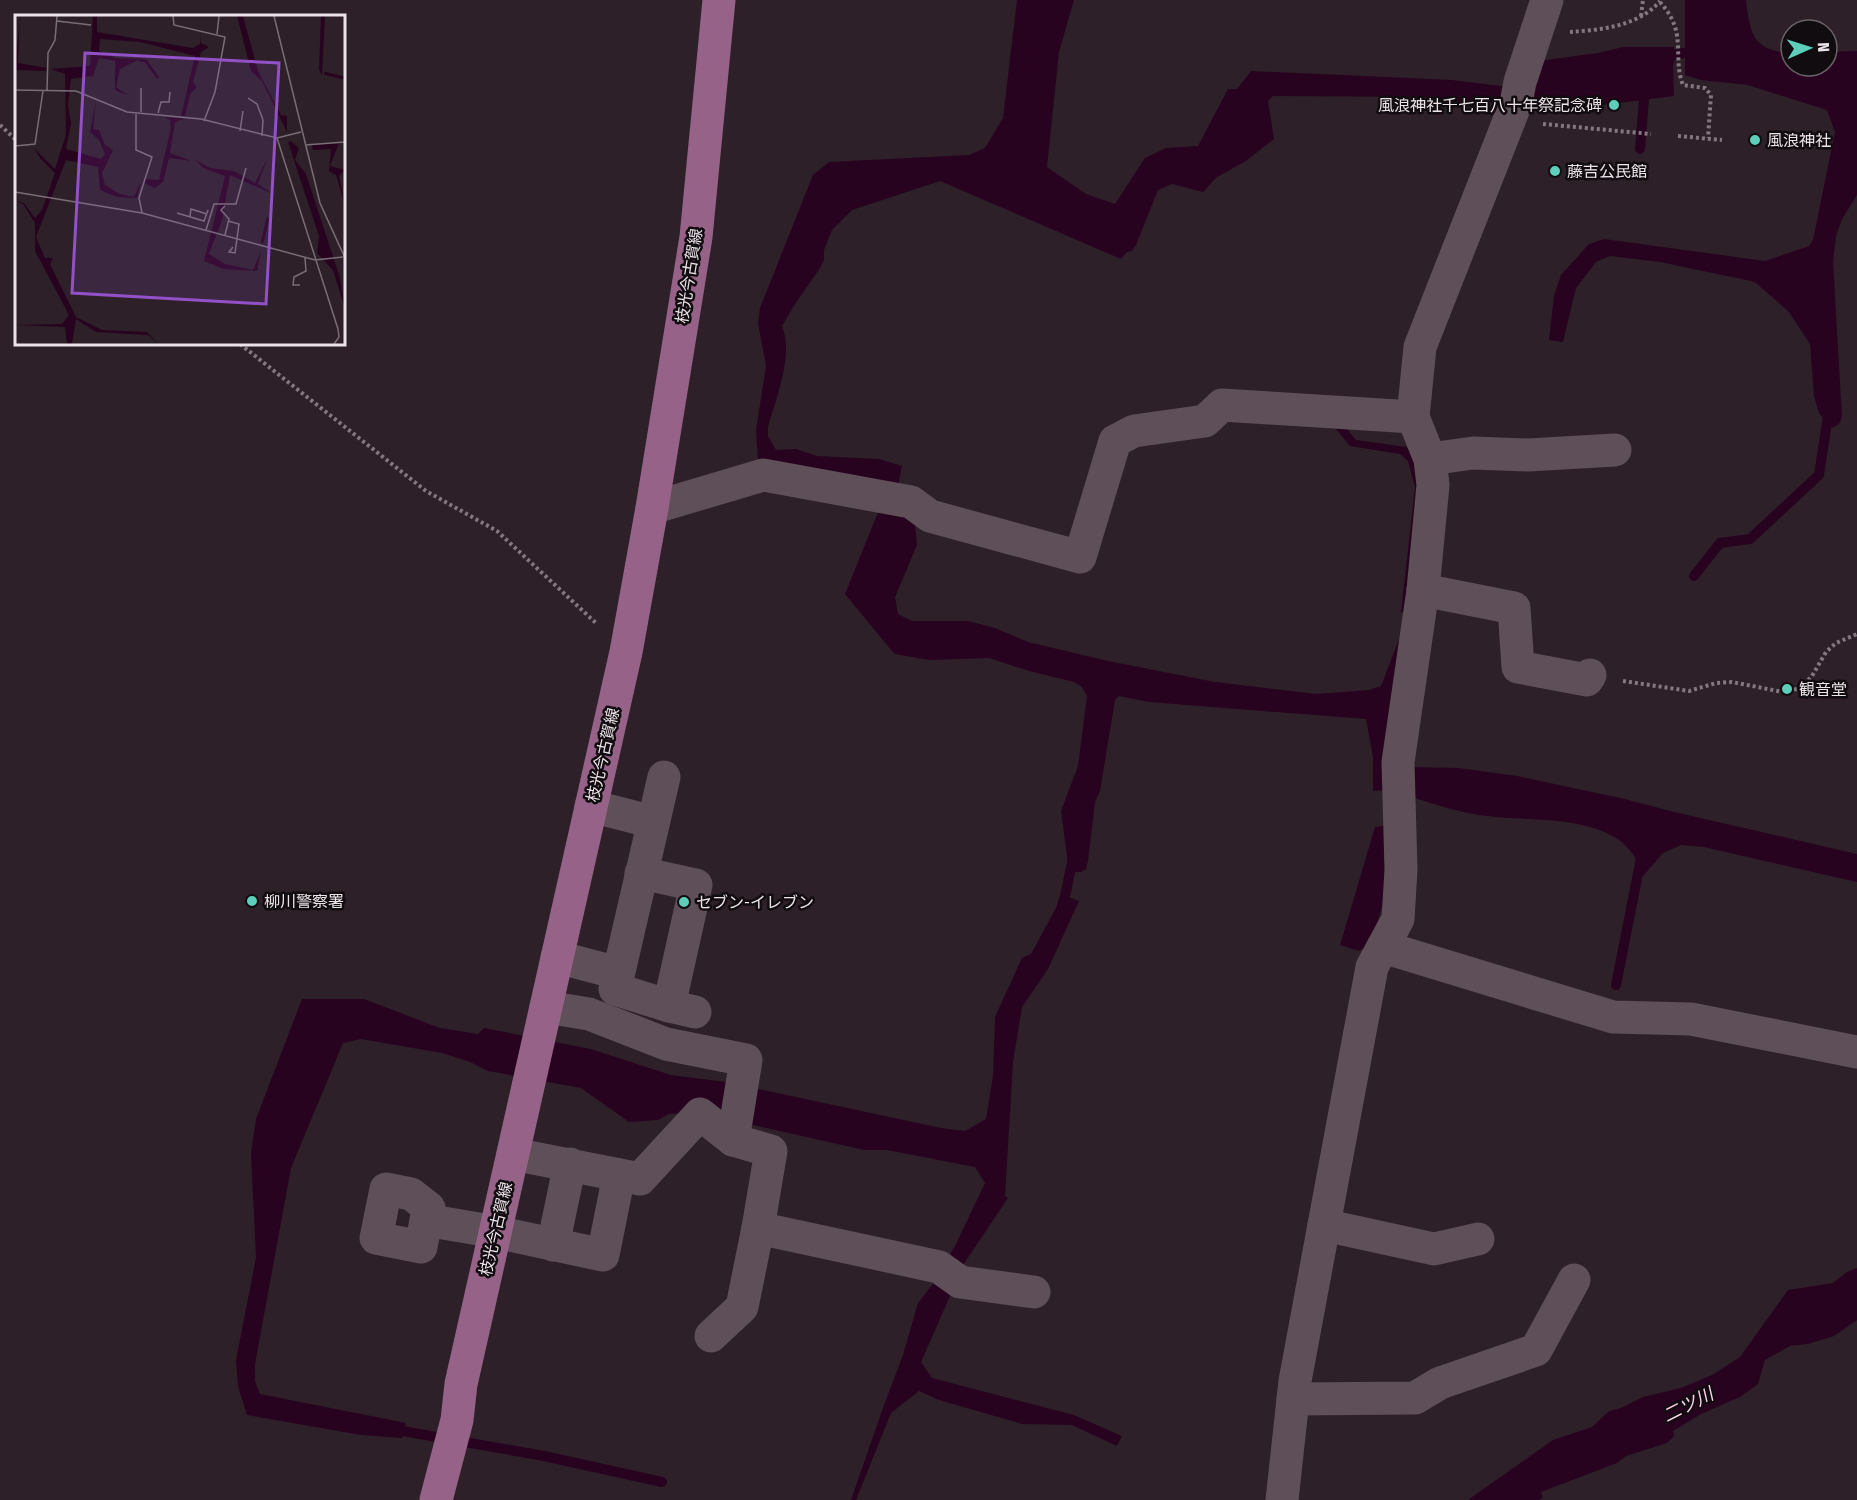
<svg xmlns="http://www.w3.org/2000/svg" width="1857" height="1500" viewBox="0 0 1857 1500" font-family="'Fira Sans Condensed','Noto Sans JP',sans-serif">
  <style>
    .water { fill: #28031f }
    .lines { fill: none; stroke-linecap: round; stroke-linejoin: round }
    .stream { stroke: #28031f; stroke-width: 10 }
    .path { stroke: #847880; stroke-width: 4; stroke-dasharray: 3 3; stroke-linecap: butt }
    .minor { stroke: #5e4f59; stroke-width: 33 }
    .major { stroke: #966287; stroke-width: 33 }
    .poi-dot { fill: #5dceb9; stroke: #110c0f; stroke-width: 2 }
    .labels { text-anchor: middle; dominant-baseline: central; stroke-width: 5; stroke-linejoin: round; paint-order: stroke }
    .poi-label { font-size: 16px; fill: #ece3e9; stroke: #110c0f; text-anchor: start }
    .street-label { font-size: 16px; fill: #ece3e9; stroke: #110c0f }
    .water-label { font-size: 18px; font-style: italic; fill: #ffd2f0; stroke: #110c0f }
    .inset-river { fill: none; stroke: #28031f; stroke-width: 3 }
    .inset-road { fill: none; stroke: #796e76; stroke-width: 1.5 }
    .view { fill: #9251c7; fill-opacity: 0.15; stroke: #9251c7; stroke-width: 3 }
    .inset-edge { fill: none; stroke: #ece3e9; stroke-width: 3 }
  </style>
  <rect width="100%" height="100%" fill="#2d2029"/>
  <g class="water">
    <path d="M1017,0H1074L1059,52L1047,167L1086,194L1115,204L1145,158L1166,148L1198,146L1228,89H1237L1251,71L1452,80L1509,87L1501,103L1462,102L1425,97L1273,96L1268,101L1274,139L1246,161L1217,177L1203,192L1172,184L1158,190L1136,245L1132,251L1127,252L1121,259L940,181L852,210L832,230L824,250V260L820,268L795,304L782,326C794,355 776,398 768,427V436L776,450L796,449L817,456L879,459L902,466L898,486L758,461L756,430L766,366L758,323L760,308L813,175L829,162L969,155L985,148L1003,118Z"/>
    <path d="M1685,0H1746C1750,34 1753,51 1791,53V66H1827V52L1857,51V195L1842,219L1836,236L1833,262L1842,417L1839,424L1832,428L1819,413L1814,396L1810,344L1789,312L1756,283L1751,281L1660,262L1610,256L1596,262L1576,288L1563,342L1549,340L1554,296L1561,275L1589,244L1604,239L1765,261L1809,246L1813,240L1835,132L1827,110L1748,85L1701,80L1685,75Z"/>
    <polygon points="1623,47 1674,47 1674,63 1673,66 1674,96 1579,108 1525,103 1538,61 1598,53"/>
    <polygon points="1343,424 1356,440 1406,447 1411,450 1420,473 1408,614 1401,612 1415,487 1408,461 1400,454 1350,446 1336,429"/>
    <polygon points="881,505 914,515 917,545 895,597 898,614 912,621 968,621 995,628 1028,642 1108,661 1215,682 1316,694 1369,690 1381,686 1401,634 1387,790 1373,791 1373,757 1366,719 1149,702 1119,696 1115,700 1100,791 1095,802 1088,861 1086,869 1081,872 1073,872 1068,864 1061,811 1078,766 1087,696 1082,687 1074,682 1029,671 989,658 929,660 895,654 892,651 845,594"/>
    <path d="M1409,767L1459,768L1517,776L1625,799L1670,811L1857,854V882L1704,847L1681,845L1663,853L1643,876C1641,871 1639,865 1636,859C1611,813 1531,822 1487,816C1461,813 1437,805 1412,797Z"/>
    <polygon points="1390,825 1388,887 1371,943 1359,951 1340,945 1375,827"/>
    <polygon points="1063,895 1079,901 1048,969 1022,1007 1013,1062 1005,1196 1008,1198 965,1262 921,1362 932,1378 1074,1415 1122,1436 1117,1446 1072,1425 1022,1424 939,1400 919,1391 891,1413 856,1500 851,1500 884,1405 903,1355 918,1303 933,1284 956,1244 985,1183 975,1167 887,1150 864,1150 696,1112 669,1114 658,1120 629,1122 581,1088 488,1071 470,1062 442,1053 361,1039 343,1043 291,1168 255,1364 255,1381 260,1394 406,1423 402,1438 361,1435 247,1415 238,1386 236,1360 256,1258 251,1153 256,1119 302,999 364,999 440,1028 478,1034 484,1028 591,1049 671,1075 726,1082 941,1128 965,1131 986,1119 993,1076 995,1017 1022,958 1031,954"/>
    <polygon points="1857,1268 1857,1320 1834,1336 1808,1344 1790,1346 1765,1360 1758,1384 1740,1397 1701,1414 1673,1431 1674,1436 1667,1443 1626,1456 1617,1463 1541,1492 1543,1498 1539,1500 1468,1500 1553,1440 1592,1427 1609,1411 1621,1408 1643,1397 1681,1388 1712,1375 1740,1357 1788,1290 1833,1283 1847,1272"/>
  </g>
  <g class="lines">
    <g class="stream">
      <polyline points="1660,58 1698,50"/>
      <polyline points="1640,149 1645,87"/>
      <polyline points="1694,576 1720,543 1750,539 1819,475 1829,409"/>
      <polyline points="1061,909 1066,892 1073,857"/>
      <polyline points="1616,985 1642,853"/>
      <polyline points="391,1429 544,1456 662,1482"/>
    </g>
    <g class="path">
      <path d="M1660,2C1666,9 1672,17 1675,27C1681,46 1675,65 1683,85L1705,88L1711,95L1708,138"/>
      <polyline points="1641,16 1643,0"/>
      <path d="M1570,32C1601,30 1639,26 1660,1"/>
      <polyline points="1543,124 1651,134"/>
      <polyline points="0,125 16,140"/>
      <polyline points="1678,136 1722,140"/>
      <polyline points="240,344 426,491 497,531 597,624"/>
      <polyline points="1623,681 1689,691 1716,683 1732,682 1783,692 1801,688 1812,676 1826,652 1836,643 1857,634"/>
    </g>
    <g class="minor">
      <polyline points="1430,459 1473,453 1528,455 1615,450"/>
      <polyline points="652,508 763,475 911,502 930,516 1080,557 1115,441 1134,431 1205,421 1222,405 1413,417"/>
      <polyline points="1423,590 1514,608 1518,667 1587,680 1590,675"/>
      <polyline points="664,777 615,989 669,1006 695,1012"/>
      <polyline points="591,806 653,822"/>
      <polyline points="641,873 696,885 669,1006"/>
      <polyline points="1383,947 1613,1017 1691,1019 1857,1052"/>
      <polyline points="557,957 618,973"/>
      <polyline points="546,1007 589,1014 666,1044 746,1060 733,1140 771,1151 758,1228 939,1267 960,1282 1034,1292"/>
      <polyline points="513,1154 640,1179 700,1114 733,1140"/>
      <polyline points="426,1220 429,1208 411,1194 386,1189 376,1238 421,1247 426,1220 496,1232 603,1255 619,1175"/>
      <polyline points="1324,1225 1434,1249 1478,1239"/>
      <polyline points="553,1245 570,1164"/>
      <polyline points="711,1336 742,1307 758,1228"/>
      <polyline points="1293,1399 1415,1398 1440,1383 1536,1350 1574,1280"/>
      <polyline points="1282,1500 1295,1381 1372,967 1398,919 1401,870 1398,762 1423,590 1433,485 1430,459 1413,417 1420,347 1516,103 1520,82 1547,0"/>
    </g>
    <polyline class="major" points="436,1500 457,1420 461,1384 626,652 652,508 696,237 719,0"/>
  </g>
  <g class="poi-dot">
    <circle cx="1614" cy="105" r="6"/>
    <circle cx="1755" cy="140" r="6"/>
    <circle cx="1555" cy="171" r="6"/>
    <circle cx="1787" cy="689" r="6"/>
    <circle cx="252" cy="901" r="6"/>
    <circle cx="684" cy="902" r="6"/>
  </g>
  <g class="labels">
    <g class="poi-label">
      <text x="1602" y="105" text-anchor="end">風浪神社千七百八十年祭記念碑</text>
      <text x="1767" y="140">風浪神社</text>
      <text x="1567" y="171">藤吉公民館</text>
      <text x="1799" y="689">観音堂</text>
      <text x="264" y="901">柳川警察署</text>
      <text x="696" y="902">セブン-イレブン</text>
    </g>
    <g class="street-label">
      <text transform="translate(689 276) rotate(-81)">枝光今古賀線</text>
      <text transform="translate(603 755) rotate(-77)">枝光今古賀線</text>
      <text transform="translate(496 1229) rotate(-77)">枝光今古賀線</text>
    </g>
    <g class="water-label">
      <text transform="translate(1688 1405) rotate(-27)">二ツ川</text>
    </g>
  </g>
  <g transform="translate(15 15)">
    <rect width="330" height="330" fill="#2d2029"/>
    <path d="M5,1L3,48L32,53L31,56L0,55ZM78,1H82V17L178,33L185,29L186,19V28L194,32L186,37L178,67L182,72L175,79L170,101H166L180,41L125,27L85,24L84,36L100,43L125,44L105,54L101,72L112,80L100,75V46L84,43L78,61L56,64L53,90L56,108L51,134L86,144L90,139L84,125L75,117L81,85L78,114L84,115L90,130L98,135L87,158L90,170L105,179L119,182L126,166L122,183L102,182L85,175L83,152L51,145L21,222L30,243H38L35,249L61,302L87,315L132,317L143,329L133,320L81,317L61,304L57,329H52L50,312L0,310L47,309L54,300L20,236V208L8,189L0,186L9,188L20,203L27,195L40,158L25,143L19,133L40,154L51,120L50,59L35,54L75,51ZM222,1H228L243,56L266,100L272,101V117L247,66L236,56ZM306,1H310L307,60L304,55ZM149,102L169,104L160,107L155,138L177,146L154,143L148,167L140,173L129,168L130,164L144,165L156,113L155,105ZM276,126L284,133L280,145L291,159L325,263L330,293L318,255L302,238L304,221L273,127ZM324,128L315,151L330,155L324,161L330,190L321,160L314,156L316,134L298,135L297,130ZM252,144L243,169L258,179L215,160L207,205L194,239L210,249L238,255L246,236L242,256L208,254L189,246L210,161L188,153L181,145L195,153L219,156L240,168Z" fill="#28031f"/>
    <path class="inset-river" d="M124,45L131,46L143,63M309,58L329,63M247,228L253,203"/>
    <path class="inset-road" d="M158,1L159,10L210,22L200,77L189,106M259,1L305,188L330,243M42,6L76,10M202,19L204,1M0,75L61,76L112,97L186,104L262,123L286,117M32,76L33,38L40,25L42,1M233,83L242,89L248,105L247,121M126,97V73M143,98L146,87H154L155,77M121,99V135L137,142L124,183L127,198M225,116L228,96M262,123L323,314L324,322L319,329M290,130L330,127M0,131L20,129L28,76M0,177L127,198L300,245L328,242M210,191L206,195L214,204L210,220M162,198L189,206L193,195M175,201L176,194L192,199M213,206L224,209L220,238L214,237L218,232M191,215L199,189H221L231,153M285,270H278L279,262L291,256L290,243"/>
    <path class="view" d="M70,38L264,48L251,289L57,278Z"/>
    <rect width="330" height="330" class="inset-edge"/>
  </g>
  <g transform="translate(1809 48) rotate(87)"><circle r="28" fill="#110c0f" stroke="#696266" stroke-width="1.5"/>
  <path d="M0-4.5L10 22L0 15L-10 22Z" fill="#5dceb9"/>
  <text y="-9" font-size="16" font-weight="bold" text-anchor="middle" fill="#ece3e9">N</text>
  </g>
</svg>
